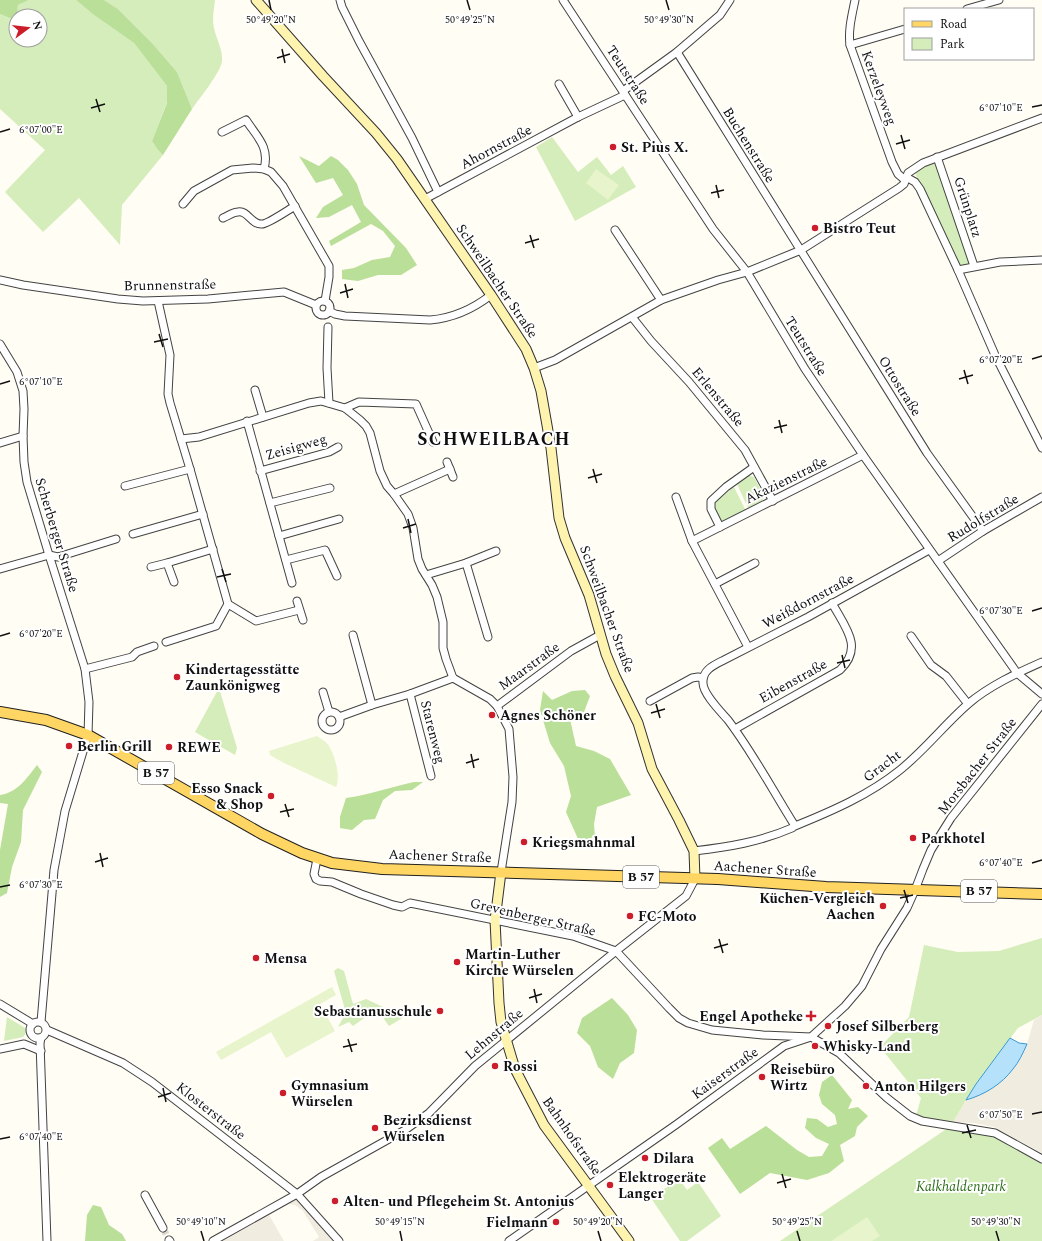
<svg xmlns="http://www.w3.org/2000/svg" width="1042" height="1241" viewBox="0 0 1042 1241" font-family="Spectral,serif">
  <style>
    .green { fill: #d5edba }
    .forest { fill: #b9df98 }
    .pitch { fill: #e7f4cc }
    .plaza { fill: #f1ece0 }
    .water { fill: #b5e2fa; stroke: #379ad6 }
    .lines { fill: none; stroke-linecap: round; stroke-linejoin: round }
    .street-tunnel { stroke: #dbd9d2; stroke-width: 7; stroke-dasharray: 7 3.5; stroke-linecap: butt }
    .street-casing { stroke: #434343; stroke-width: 9 }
    .secondary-casing { stroke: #323232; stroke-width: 11 }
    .primary-casing { stroke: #212121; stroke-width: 12 }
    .street { stroke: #fff; stroke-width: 7 }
    .secondary { stroke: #fff4af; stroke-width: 9 }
    .primary { stroke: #ffd664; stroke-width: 10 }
    .ticks { fill: none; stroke: #101010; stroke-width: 1.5 }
    .poi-dot { fill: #cb1e2a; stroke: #fff; stroke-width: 1.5 }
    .labels { text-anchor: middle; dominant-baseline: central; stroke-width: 4; stroke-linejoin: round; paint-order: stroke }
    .shield { fill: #fff; stroke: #585858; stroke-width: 1 }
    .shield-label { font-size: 13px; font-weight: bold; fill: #101010 }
    .street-label { font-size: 14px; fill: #101010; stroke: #fff }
    .poi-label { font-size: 14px; font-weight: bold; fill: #101010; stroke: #fff; text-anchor: start }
    .park-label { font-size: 14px; font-style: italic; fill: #2e6e1b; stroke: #fff }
    .district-label { font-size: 18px; font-weight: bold; letter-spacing: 1px; fill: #101010; stroke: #fff }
    .ticks-label { font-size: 10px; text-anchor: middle; fill: #101010; stroke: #fff; stroke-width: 4; stroke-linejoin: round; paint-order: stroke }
  </style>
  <rect width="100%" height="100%" fill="#fffdf4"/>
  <g class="green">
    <polygon points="29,0 76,0 94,15 134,43 167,86 167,102 152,141 158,150 163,155 122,205 120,245 79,198 43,232 5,192 45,150 0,109 0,14 15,21 16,18 16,40 40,40 40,16 16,16 18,5"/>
    <path d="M104,0H215C214,9 212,19 214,28C216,39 223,49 222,61C221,72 199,99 192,109L177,72L152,43L118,9Z"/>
    <polygon points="552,137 578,172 597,157 611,175 623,166 636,187 575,221 536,147"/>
    <polygon points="936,160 971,264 959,268 915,173"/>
    <polygon points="748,475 754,477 764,496 762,501 748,508 737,484"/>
    <polygon points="734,487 746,511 721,523 714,509 715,502"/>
    <polygon points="219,688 237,748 235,755 195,732"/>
    <polygon points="1042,938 1042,1015 1018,1028 976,1084 953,1122 916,1116 921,1098 880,1047 909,1017 924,945 958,952 999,951"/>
    <polygon points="338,968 344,971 353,1004 366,999 404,1017 389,1026 377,1009 353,1026 349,1022 338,1027 346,1013 334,971"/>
    <polygon points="7,1017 25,1028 26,1033 23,1037 4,1041"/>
    <polygon points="948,1128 993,1136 1042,1164 1042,1241 780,1241"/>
    <polygon points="679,1179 687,1190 698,1182 721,1216 687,1241 680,1241 651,1198"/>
  </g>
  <g class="forest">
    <polygon points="0,0 29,0 18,5 16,21 0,14"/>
    <polygon points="76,0 104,0 118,9 152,43 177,72 192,109 163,155 158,150 152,141 167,103 167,86 134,43 94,15"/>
    <polygon points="299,156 319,166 331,156 338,160 348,170 357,184 364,205 406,248 417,265 401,275 378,275 358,281 342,279 342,270 354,268 372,260 390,257 395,246 383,231 371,224 331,246 329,241 361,222 352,205 329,217 316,218 323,207 343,195 333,178 316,183"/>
    <polygon points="585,690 590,696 584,712 570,719 576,746 594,751 610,759 631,795 597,807 594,824 595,837 579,841 566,812 571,796 564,766 550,743 540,710 543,691 552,700 572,691"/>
    <path d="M37,765L42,772L23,810L21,842L12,867L7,893L0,897V850L8,804L0,803V795C17,793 27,778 37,765Z"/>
    <path d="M414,782H423L412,790L395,791L383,800L375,819L364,820L352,830L340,828V817L346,798C368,795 391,787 414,782Z"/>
    <polygon points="612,998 628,1015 637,1030 634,1053 620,1063 613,1079 598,1067 590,1046 577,1033 582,1018"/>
    <polygon points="832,1075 852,1100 848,1109 858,1107 868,1116 857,1127 855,1136 840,1145 844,1161 829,1173 807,1180 770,1173 740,1194 708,1148 722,1138 730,1149 766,1126 797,1150 809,1157 822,1156 829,1144 816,1138 805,1128 807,1118 817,1119 828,1127 837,1124 835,1115 822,1104 819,1095 822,1082"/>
    <polygon points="93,1205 101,1207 109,1225 122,1234 126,1241 85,1241 87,1215"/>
  </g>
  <g class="pitch">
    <polygon points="596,169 619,185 608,200 586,183"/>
    <path d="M317,736C321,739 327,742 329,746C335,756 341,777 336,787L284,763L270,755L269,751Z"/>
    <polygon points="332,987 336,995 320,1004 335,1031 286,1058 271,1032 221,1060 216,1052"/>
    <polygon points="867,1217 880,1236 872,1241 831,1241"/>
  </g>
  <g class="plaza">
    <polygon points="1042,1015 1042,1153 994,1127 974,1123 953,1122 966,1100 976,1097 1027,1044 1034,1020"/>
    <polygon points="297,1194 339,1241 313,1241 319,1237 303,1211 295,1205 289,1204 269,1215 284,1241 213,1241"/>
  </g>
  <path class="water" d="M1010,1038L1019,1043L1027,1044C1023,1053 1019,1062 1013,1069C1002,1084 984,1095 966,1100L976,1084Z"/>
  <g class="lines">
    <polyline class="street-tunnel" points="163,1228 169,1240"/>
    <g class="street-casing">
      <g id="street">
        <polyline points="340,0 342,7 359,41 412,138 438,192"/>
        <polyline points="563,0 713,229 747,272 805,369 863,455 1017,673 1042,694"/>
        <path d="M855,0C852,15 848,30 850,45L892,162L898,174L905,180"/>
        <polyline points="967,9 999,0"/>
        <polyline points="850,45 905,29"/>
        <polyline points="677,52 927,453 983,531"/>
        <polyline points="559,84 578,117"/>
        <polyline points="623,91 677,52 720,15 730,0"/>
        <path d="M222,132L246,120C257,137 270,147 264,169"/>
        <polyline points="937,157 974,266"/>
        <polyline points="906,177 915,182 920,189 958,270 995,355 1042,448"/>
        <polyline points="425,199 578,117 625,95"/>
        <polyline points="183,204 194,191 232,170 253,168 264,169 271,172 283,186 329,266 329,277 325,301"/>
        <path d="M223,218C228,216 233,212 238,212C248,210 251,225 262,224C268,224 288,210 295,206"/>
        <polyline points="615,230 661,300"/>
        <polyline points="958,270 1000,262 1042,260"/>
        <polyline points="0,280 23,285 118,299 143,301 208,299 284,292 316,305"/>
        <polyline points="158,301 170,355 168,394 170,403 190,469 228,604"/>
        <circle cx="323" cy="308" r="7"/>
        <path d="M329,311L335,314L345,316L430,320C454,318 473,309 491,295"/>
        <polyline points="632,317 651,341 689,382 745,450 773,501"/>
        <polyline points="328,327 327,368 329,403"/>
        <polyline points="0,344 17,372 23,391 24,409 23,436 24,462 27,482 49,555 85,669 89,702 88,735 65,811 54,870 41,1022"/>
        <polyline points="534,368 555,360 661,300 718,280 747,272 801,250 899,188 904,184 908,173 923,163 1042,118"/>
        <polyline points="255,390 263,417"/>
        <polyline points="345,408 359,402 416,404 433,442"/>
        <polyline points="247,421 292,583"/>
        <polyline points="181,439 199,437 309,403 321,401 345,408 360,420 366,426 370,433 380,471 387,486 394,494 408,514 413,528 418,559 422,569 432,585 437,597 443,622 443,648 446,659 453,678 490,699 497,706"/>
        <polyline points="0,443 23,436"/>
        <polyline points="447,462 453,477"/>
        <polyline points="260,471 329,452 338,447"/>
        <polyline points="125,486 190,469"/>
        <polyline points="394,494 450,469"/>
        <polyline points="676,497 692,541 748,647"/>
        <polyline points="270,503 330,488"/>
        <polyline points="720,527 711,509 711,501 726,487 754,467"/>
        <polyline points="133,534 203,514"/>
        <polyline points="279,536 339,519"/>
        <polyline points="692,541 863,455"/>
        <path d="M929,550L808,617L724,660C714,665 702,670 703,683C703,694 721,712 728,720C753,753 773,791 795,826C832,811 869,795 900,770C925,750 944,725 968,704C989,686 1017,673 1042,662"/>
        <polyline points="286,560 325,550 337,576"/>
        <polyline points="938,561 983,531 1042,497"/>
        <polyline points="167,563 174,582"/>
        <polyline points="466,563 488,637"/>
        <polyline points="151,567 167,563 213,549"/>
        <polyline points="0,569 49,555 58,557 116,539"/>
        <polyline points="426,575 466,563 496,551"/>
        <polyline points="715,584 755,563"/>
        <polyline points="297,601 303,620"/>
        <polyline points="353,635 372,705"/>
        <polyline points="911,636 931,665 946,676 968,704"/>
        <polyline points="166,642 216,626 228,604 256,621 299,610"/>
        <polyline points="85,669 132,657 137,652 154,646"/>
        <polyline points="323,692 329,712"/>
        <polyline points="410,694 431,776"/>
        <polyline points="650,701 692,678 698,677 703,678"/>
        <circle cx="331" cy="721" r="9"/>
        <polyline points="339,717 372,705 410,694 453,678"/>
        <path d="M735,729L840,670C864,647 845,627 832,603"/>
        <path d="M694,851C728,847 760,842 792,828"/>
        <polyline points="317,859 314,874 316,879 320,881 332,882 361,894 393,905 402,907 410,903 573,936 616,951 669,1008 679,1018 688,1023 712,1030 763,1035 811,1037 839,1053 887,1098 910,1116 922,1121 995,1133 1042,1159"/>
        <polyline points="501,872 512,802 513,777 509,729 497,706 571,651 600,635"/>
        <polyline points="0,1004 33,1024"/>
        <circle cx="38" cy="1030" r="8"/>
        <polyline points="47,1030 123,1063 152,1082 297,1194 339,1241"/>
        <polyline points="41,1038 40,1043 47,1241"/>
        <polyline points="0,1049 24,1044 41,1051"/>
        <polyline points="145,1195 163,1228"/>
        <polyline points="169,1240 170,1241"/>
        <polyline points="213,1241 297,1194 321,1177 405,1130 429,1113 475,1066 616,951 686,896 695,879"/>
        <polyline points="509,1241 677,1124 784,1046 811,1037 845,1006 862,986 881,949 907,908 915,890 923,869 931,850 951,818 1042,704"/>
      </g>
    </g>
    <g class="secondary-casing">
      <g id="secondary">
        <polyline points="256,0 323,76 376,133 397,159 491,295 526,349 534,368 541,391 551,448 559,518 565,538 589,595 606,654 615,676 638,723 652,769 679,820 694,851 695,879"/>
        <polyline points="501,872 495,920 499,1003 501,1022 515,1069 544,1125 629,1241"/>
      </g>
    </g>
    <g class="primary-casing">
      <polyline id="primary" points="0,712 46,720 88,735 262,834 302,853 332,863 382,869 718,879 826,887 1042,894"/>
    </g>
    <use href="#street" class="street"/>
    <use href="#secondary" class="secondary"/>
    <use href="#primary" class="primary"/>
  </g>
  <path class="ticks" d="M269,0L271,10M467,0L470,10M666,0L669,10M282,49L285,63M277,58L290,54M96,99L100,112M1032,107L1042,105M91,108L105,104M0,132L10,129M901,135L905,149M896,144L910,140M716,185L719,198M711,193L724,190M530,235L534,248M525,243L539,239M345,284L348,298M340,293L353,289M159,334L163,347M154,342L168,339M1032,359L1042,356M964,370L968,384M959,379L973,375M0,384L10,381M779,420L782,433M774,428L787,425M593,469L597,483M588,478L602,474M408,519L411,533M403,528L416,524M222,569L226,582M217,577L231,574M1032,611L1042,608M0,636L10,633M842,655L845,668M837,663L850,660M656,704L660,718M651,713L665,709M471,754L474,768M466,763L479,759M285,804L289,817M280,812L294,809M100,853L103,867M95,862L108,858M1032,863L1042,860M0,887L10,885M904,890L908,903M900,898L913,895M719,939L723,953M714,948L728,944M534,989L537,1003M529,998L542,994M348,1039L352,1052M343,1047L357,1044M163,1088L166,1102M158,1097L171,1093M1032,1114L1042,1112M967,1125L971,1138M962,1133L976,1130M0,1139L10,1137M782,1174L786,1188M777,1183L791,1179M201,1231L204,1241M400,1231L402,1241M598,1231L601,1241M797,1231L800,1241M996,1231L999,1241"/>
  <g class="poi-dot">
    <circle cx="613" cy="147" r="4"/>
    <circle cx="815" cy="228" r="4"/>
    <circle cx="177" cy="677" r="4"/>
    <circle cx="492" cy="715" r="4"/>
    <circle cx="69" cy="746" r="4"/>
    <circle cx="169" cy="747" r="4"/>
    <circle cx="271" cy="796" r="4"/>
    <circle cx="913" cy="838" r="4"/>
    <circle cx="524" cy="842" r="4"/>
    <circle cx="883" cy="906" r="4"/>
    <circle cx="630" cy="916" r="4"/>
    <circle cx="256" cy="958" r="4"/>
    <circle cx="457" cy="962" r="4"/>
    <circle cx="440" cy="1011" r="4"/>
    <path d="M809 1010h4v4h4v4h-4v4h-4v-4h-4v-4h4z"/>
    <circle cx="828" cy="1026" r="4"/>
    <circle cx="815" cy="1046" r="4"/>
    <circle cx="495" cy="1066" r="4"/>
    <circle cx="762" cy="1077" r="4"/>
    <circle cx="866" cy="1086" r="4"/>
    <circle cx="283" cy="1093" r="4"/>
    <circle cx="375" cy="1128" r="4"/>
    <circle cx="645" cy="1158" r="4"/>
    <circle cx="610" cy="1185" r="4"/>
    <circle cx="335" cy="1201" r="4"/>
    <circle cx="556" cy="1222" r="4"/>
  </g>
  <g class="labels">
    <g class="shield">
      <rect x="138" y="762" width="36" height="22" rx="3"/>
      <rect x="623" y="866" width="36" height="22" rx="3"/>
      <rect x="961" y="880" width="36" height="22" rx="3"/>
    </g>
    <g class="shield-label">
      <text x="156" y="773">B 57</text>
      <text x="641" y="877">B 57</text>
      <text x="979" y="891">B 57</text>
    </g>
    <g class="street-label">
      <text transform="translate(628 75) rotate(57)">Teutstraße</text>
      <text transform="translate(879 88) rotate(70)">Kerzeleyweg</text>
      <text transform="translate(749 145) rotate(58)">Buchenstraße</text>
      <text transform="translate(496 147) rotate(-28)">Ahornstraße</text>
      <text transform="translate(968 207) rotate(72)">Grünplatz</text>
      <text transform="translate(497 281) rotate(56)">Schweilbacher Straße</text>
      <text transform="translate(170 285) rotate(-1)">Brunnenstraße</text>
      <text transform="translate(806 346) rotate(58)">Teutstraße</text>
      <text transform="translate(900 386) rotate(58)">Ottostraße</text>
      <text transform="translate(718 397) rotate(50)">Erlenstraße</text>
      <text transform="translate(296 447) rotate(-16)">Zeisigweg</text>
      <text transform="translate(786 480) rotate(-26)">Akazienstraße</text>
      <text transform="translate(983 518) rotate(-31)">Rudolfstraße</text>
      <text transform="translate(57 535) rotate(73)">Scherberger Straße</text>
      <text transform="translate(808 601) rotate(-28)">Weißdornstraße</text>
      <text transform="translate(607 609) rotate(70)">Schweilbacher Straße</text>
      <text transform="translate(529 666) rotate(-36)">Maarstraße</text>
      <text transform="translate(793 681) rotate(-29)">Eibenstraße</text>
      <text transform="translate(433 732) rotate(76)">Starenweg</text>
      <text transform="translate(882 766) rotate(-37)">Gracht</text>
      <text transform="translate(977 766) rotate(-52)">Morsbacher Straße</text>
      <text transform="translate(440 856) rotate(2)">Aachener Straße</text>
      <text transform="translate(765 869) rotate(4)">Aachener Straße</text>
      <text transform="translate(533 917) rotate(13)">Grevenberger Straße</text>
      <text transform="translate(494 1034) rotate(-40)">Lehnstraße</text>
      <text transform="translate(725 1073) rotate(-36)">Kaiserstraße</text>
      <text transform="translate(211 1111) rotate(38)">Klosterstraße</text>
      <text transform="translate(572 1136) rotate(55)">Bahnhofstraße</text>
    </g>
    <g class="poi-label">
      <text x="621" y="147">St. Pius X.</text>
      <text x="823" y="228">Bistro Teut</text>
      <text x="185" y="669">Kindertagesstätte<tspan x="185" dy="16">Zaunkönigweg</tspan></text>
      <text x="500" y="715">Agnes Schöner</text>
      <text x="77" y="746">Berlin Grill</text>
      <text x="177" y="747">REWE</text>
      <text x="263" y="788" text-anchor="end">Esso Snack<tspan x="263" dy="16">&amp; Shop</tspan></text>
      <text x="921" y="838">Parkhotel</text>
      <text x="532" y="842">Kriegsmahnmal</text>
      <text x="875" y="898" text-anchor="end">Küchen-Vergleich<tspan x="875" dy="16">Aachen</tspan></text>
      <text x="638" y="916">FC-Moto</text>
      <text x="465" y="954">Martin-Luther<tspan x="465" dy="16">Kirche Würselen</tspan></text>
      <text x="264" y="958">Mensa</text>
      <text x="432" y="1011" text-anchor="end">Sebastianusschule</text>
      <text x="803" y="1016" text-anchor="end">Engel Apotheke</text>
      <text x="836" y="1026">Josef Silberberg</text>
      <text x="823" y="1046">Whisky-Land</text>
      <text x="503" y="1066">Rossi</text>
      <text x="770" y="1069">Reisebüro<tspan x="770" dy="16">Wirtz</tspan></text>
      <text x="291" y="1085">Gymnasium<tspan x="291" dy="16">Würselen</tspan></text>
      <text x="874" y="1086">Anton Hilgers</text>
      <text x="383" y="1120">Bezirksdienst<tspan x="383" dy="16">Würselen</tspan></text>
      <text x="653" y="1158">Dilara</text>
      <text x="618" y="1177">Elektrogeräte<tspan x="618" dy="16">Langer</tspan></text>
      <text x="343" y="1201">Alten- und Pflegeheim St. Antonius</text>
      <text x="548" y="1222" text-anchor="end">Fielmann</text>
    </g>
    <g class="park-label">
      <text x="961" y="1186">Kalkhaldenpark</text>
    </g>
    <g class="district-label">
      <text x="494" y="439">SCHWEILBACH</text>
    </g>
  </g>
  <g class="ticks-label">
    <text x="271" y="23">50°49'20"N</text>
    <text x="470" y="23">50°49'25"N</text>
    <text x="669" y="23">50°49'30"N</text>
    <text x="1001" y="111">6°07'10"E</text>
    <text x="41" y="133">6°07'00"E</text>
    <text x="1001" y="363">6°07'20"E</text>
    <text x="41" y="385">6°07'10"E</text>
    <text x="1001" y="614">6°07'30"E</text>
    <text x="41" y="637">6°07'20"E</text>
    <text x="1001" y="866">6°07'40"E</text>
    <text x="41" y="888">6°07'30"E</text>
    <text x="1001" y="1118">6°07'50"E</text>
    <text x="41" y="1140">6°07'40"E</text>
    <text x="201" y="1225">50°49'10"N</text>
    <text x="400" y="1225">50°49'15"N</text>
    <text x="598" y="1225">50°49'20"N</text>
    <text x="797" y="1225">50°49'25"N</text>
    <text x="996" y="1225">50°49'30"N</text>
  </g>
  <rect x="904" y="8" width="130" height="52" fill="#ffffff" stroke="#9f9f9f"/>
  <rect x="912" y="21" width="20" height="6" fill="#ffd664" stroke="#9f9f9f"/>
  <text x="940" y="28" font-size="12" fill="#101010">Road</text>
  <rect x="912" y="38" width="20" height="12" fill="#d5edba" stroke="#9f9f9f"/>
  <text x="940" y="48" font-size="12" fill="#101010">Park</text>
  <g transform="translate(28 28) rotate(75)"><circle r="19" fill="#ffffff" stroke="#9f9f9f"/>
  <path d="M0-3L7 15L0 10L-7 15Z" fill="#cb1e2a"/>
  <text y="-6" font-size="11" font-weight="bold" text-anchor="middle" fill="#101010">N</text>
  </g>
</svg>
